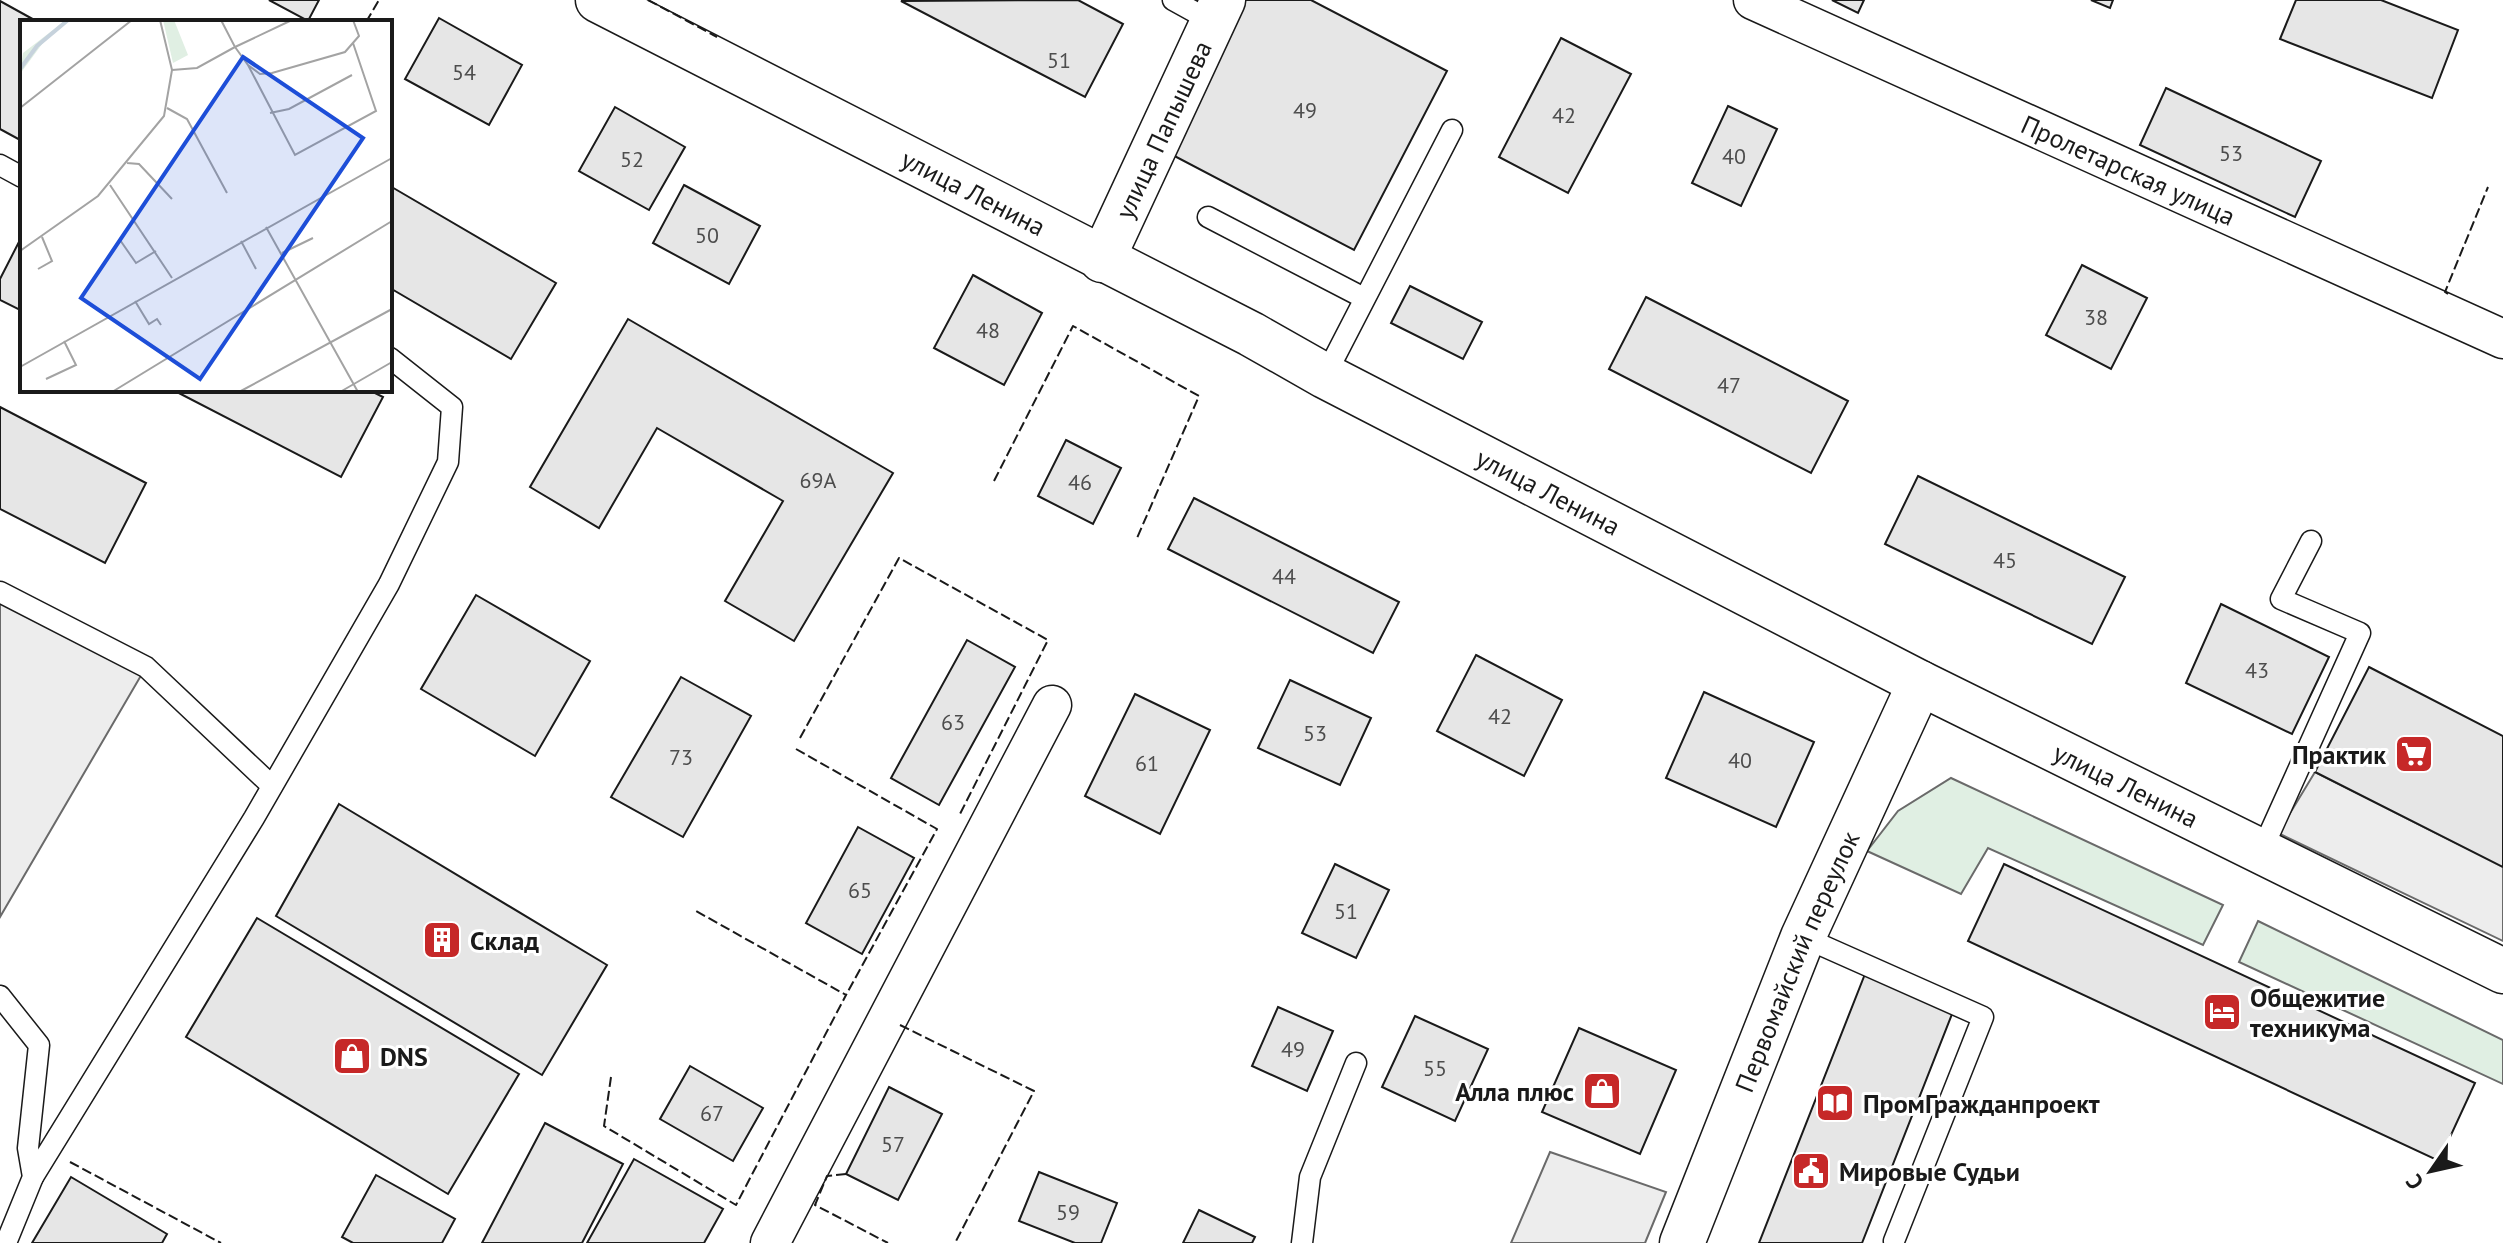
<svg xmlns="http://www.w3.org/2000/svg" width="2503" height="1243" viewBox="0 0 2503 1243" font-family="'PT Sans',sans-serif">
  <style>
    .green { fill: #e0efe3; stroke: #6a6a6a; stroke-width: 2 }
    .parking { fill: #ededed; stroke: #6a6a6a; stroke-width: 2 }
    .building { fill: #e6e6e6; stroke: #1a1a1a; stroke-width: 2 }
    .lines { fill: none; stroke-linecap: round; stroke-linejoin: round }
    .lane-casing { stroke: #1a1a1a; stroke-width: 23 }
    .street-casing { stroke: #1a1a1a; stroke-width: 41 }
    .secondary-casing { stroke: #1a1a1a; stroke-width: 47 }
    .lane { stroke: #fff; stroke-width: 20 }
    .street { stroke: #fff; stroke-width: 38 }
    .secondary { stroke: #fff; stroke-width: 44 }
    .fence { stroke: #1a1a1a; stroke-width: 2; stroke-dasharray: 10 4; stroke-linecap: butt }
    .labels { text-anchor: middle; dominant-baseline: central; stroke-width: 6; stroke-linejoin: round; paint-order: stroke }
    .number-label { font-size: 22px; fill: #4d4d4d }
    .street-label { font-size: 26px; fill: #1a1a1a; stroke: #fff }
    .poi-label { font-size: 26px; font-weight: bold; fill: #1a1a1a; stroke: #fff; text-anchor: start }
    .inset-river { fill: none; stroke: #c6d2dc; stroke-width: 4 }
    .inset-road { fill: none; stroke: #a3a3a3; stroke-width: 2 }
    .view { fill: #1d4ed8; fill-opacity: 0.15; stroke: #1d4ed8; stroke-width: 4 }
    .inset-edge { fill: none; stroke: #1a1a1a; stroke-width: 4 }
  </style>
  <rect width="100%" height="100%" fill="#fff"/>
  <g class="green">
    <polygon points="1951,778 2223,905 2203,945 1988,848 1961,894 1867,851 1898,811"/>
    <polygon points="2258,921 2503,1040 2503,1084 2239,962"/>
  </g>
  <g class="parking">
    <polygon points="0,592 146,667 0,917"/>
    <polygon points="2315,772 2503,867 2503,941 2278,833"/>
    <polygon points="1550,1152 1666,1192 1645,1243 1511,1243"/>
  </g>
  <g class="building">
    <polygon points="269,0 319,0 308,21"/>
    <polygon points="1078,0 1123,24 1085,97 901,1"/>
    <polygon points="1241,0 1311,0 1447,71 1354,250 1163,150"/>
    <polygon points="1832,0 1864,0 1858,13"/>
    <polygon points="2091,0 2113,0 2110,8"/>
    <polygon points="2296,0 2381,0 2458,30 2432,98 2280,39"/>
    <polygon points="0,1 38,22 22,22 22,141 0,129"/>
    <polygon points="439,18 522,65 489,125 405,79"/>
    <polygon points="1561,38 1631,74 1568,193 1499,157"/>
    <polygon points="2166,88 2321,161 2295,217 2140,145"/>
    <polygon points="1728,106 1777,129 1741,206 1692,183"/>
    <polygon points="615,107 685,147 649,210 579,171"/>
    <polygon points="684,185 760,226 729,284 653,243"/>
    <polygon points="390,186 556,283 511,359 390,288"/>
    <polygon points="22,236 22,311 0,300 0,279"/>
    <polygon points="2082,265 2147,298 2111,369 2046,335"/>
    <polygon points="973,275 1042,313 1004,385 934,348"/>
    <polygon points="1410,286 1482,322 1463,359 1391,323"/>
    <polygon points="1646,297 1848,401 1811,473 1609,369"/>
    <polygon points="628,319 893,473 794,641 725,601 783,501 657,428 599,528 530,487"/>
    <polygon points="173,390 369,390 383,397 341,477"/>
    <polygon points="0,407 146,483 105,563 0,509"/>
    <polygon points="1066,440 1121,468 1093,524 1038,496"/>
    <polygon points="1918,476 2125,577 2092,644 1885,544"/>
    <polygon points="1194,498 1399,602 1373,653 1168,549"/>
    <polygon points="476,595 590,661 535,756 421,689"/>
    <polygon points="2221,604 2329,657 2292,734 2186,683"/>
    <polygon points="967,640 1015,667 939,805 891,778"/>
    <polygon points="1476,655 1562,700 1524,776 1437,731"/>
    <polygon points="2369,667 2503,736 2503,867 2315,772"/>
    <polygon points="681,677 751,716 683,837 611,797"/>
    <polygon points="1290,680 1371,718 1340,785 1258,748"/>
    <polygon points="1704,692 1814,742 1776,827 1666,778"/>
    <polygon points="1135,694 1210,730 1160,834 1085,796"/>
    <polygon points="339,804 607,965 542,1075 276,916"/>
    <polygon points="858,827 914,858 862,954 806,923"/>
    <polygon points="1335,864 1389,890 1356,958 1302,933"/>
    <polygon points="2004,864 2475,1083 2439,1161 1968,941"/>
    <polygon points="257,918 519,1074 448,1194 186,1037"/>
    <polygon points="1865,974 1954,1009 1862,1243 1759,1243"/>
    <polygon points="1278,1007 1333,1031 1307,1091 1252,1066"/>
    <polygon points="1415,1016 1488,1049 1455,1121 1382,1087"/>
    <polygon points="1579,1028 1676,1070 1640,1154 1542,1112"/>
    <polygon points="690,1066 763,1108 733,1161 660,1119"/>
    <polygon points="889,1087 942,1114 898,1200 846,1174"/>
    <polygon points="545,1123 623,1164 582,1243 482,1243"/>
    <polygon points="634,1159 723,1209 704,1243 587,1243"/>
    <polygon points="1039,1172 1117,1203 1101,1243 1075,1243 1019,1221"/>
    <polygon points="376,1175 455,1219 442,1243 353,1243 342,1237"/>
    <polygon points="71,1177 167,1234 162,1243 32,1243"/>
    <polygon points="1199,1210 1255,1237 1252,1243 1183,1243"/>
  </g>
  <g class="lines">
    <g class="lane-casing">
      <g id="lane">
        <polyline points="1173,0 1211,21"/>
        <polyline points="0,165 22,177"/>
        <polyline points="1208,217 1364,298"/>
        <polyline points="1325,376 1452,130"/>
        <polyline points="0,592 146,667 272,786"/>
        <polyline points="2262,850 2360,633 2281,599 2311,541"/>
        <polyline points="1803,937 1983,1017 1894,1241"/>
        <polyline points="0,996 39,1045 28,1148 33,1177 6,1243"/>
        <polyline points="33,1177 254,818 389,584 448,462 452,407 390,358"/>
        <polyline points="1302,1243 1310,1177 1356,1063"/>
      </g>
    </g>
    <g class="street-casing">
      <g id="street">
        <path id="s1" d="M1753,0L2503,339"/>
        <polyline points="770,1243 1052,705"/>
      </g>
    </g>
    <g class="secondary-casing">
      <g id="secondary">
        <path id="s2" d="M598,0L1251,334L1325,376L1920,683L2503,971"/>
        <path id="s3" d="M1102,260L1223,0"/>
        <path id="s4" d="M1682,1243L1803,937L1920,683"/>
      </g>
    </g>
    <use href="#lane" class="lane"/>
    <use href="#street" class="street"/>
    <use href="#secondary" class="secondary"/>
    <g class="fence">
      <polyline points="648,0 717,37"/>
      <polyline points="366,22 379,0"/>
      <polyline points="2448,294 2445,292 2488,187"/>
      <polyline points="994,481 1073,326 1199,396 1137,538"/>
      <polyline points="800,738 899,558 1048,640 960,814"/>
      <polyline points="796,749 937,829 846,995"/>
      <polyline points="900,1025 1034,1091 955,1243"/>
      <polyline points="611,1077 604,1126 736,1205 846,995 696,911"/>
      <polyline points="70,1162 221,1243"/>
      <polyline points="846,1174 827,1176 815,1205 888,1243"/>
    </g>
  </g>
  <defs>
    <g id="supermarket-square" transform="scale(2)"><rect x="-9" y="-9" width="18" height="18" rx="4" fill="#c62828" stroke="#fff"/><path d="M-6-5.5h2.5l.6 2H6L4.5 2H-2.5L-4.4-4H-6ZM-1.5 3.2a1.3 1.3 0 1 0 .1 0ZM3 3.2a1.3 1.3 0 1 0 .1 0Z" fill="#fff"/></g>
    <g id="building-square" transform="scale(2)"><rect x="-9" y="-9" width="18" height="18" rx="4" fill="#c62828" stroke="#fff"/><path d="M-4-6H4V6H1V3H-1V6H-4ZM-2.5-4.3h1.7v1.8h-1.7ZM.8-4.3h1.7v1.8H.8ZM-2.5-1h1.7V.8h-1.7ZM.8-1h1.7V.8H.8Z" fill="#fff"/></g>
    <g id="hotel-square" transform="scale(2)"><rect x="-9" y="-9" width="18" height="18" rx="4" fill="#c62828" stroke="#fff"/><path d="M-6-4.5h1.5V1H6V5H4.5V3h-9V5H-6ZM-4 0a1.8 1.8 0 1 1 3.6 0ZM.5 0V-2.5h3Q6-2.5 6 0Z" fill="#fff"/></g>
    <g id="shop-square" transform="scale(2)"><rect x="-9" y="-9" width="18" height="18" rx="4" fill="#c62828" stroke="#fff"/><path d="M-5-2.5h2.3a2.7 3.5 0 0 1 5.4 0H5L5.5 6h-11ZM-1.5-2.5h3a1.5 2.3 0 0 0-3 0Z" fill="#fff"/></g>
    <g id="library-square" transform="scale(2)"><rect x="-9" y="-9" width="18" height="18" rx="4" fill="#c62828" stroke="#fff"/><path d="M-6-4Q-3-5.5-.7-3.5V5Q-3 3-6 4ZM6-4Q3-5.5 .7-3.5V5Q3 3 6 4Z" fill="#fff"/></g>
    <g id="civic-square" transform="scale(2)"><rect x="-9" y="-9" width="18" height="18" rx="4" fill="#c62828" stroke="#fff"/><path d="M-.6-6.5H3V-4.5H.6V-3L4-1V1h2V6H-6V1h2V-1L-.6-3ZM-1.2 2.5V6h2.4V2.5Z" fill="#fff"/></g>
  </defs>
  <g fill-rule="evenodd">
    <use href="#supermarket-square" x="2414" y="754"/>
    <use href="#building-square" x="442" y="940"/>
    <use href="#hotel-square" x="2222" y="1012"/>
    <use href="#shop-square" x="352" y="1056"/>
    <use href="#shop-square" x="1602" y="1091"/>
    <use href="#library-square" x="1835" y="1103"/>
    <use href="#civic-square" x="1811" y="1171"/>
  </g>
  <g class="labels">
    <g class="number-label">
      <text x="1059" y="60">51</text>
      <text x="464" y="72">54</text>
      <text x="1305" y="110">49</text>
      <text x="1564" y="115">42</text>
      <text x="2231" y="153">53</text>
      <text x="1734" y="156">40</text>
      <text x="632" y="159">52</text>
      <text x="707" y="235">50</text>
      <text x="2096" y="317">38</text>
      <text x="988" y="330">48</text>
      <text x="1729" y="385">47</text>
      <text x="818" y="480">69А</text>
      <text x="1080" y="482">46</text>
      <text x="2005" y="560">45</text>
      <text x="1284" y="576">44</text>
      <text x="2257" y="670">43</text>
      <text x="1500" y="716">42</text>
      <text x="953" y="722">63</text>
      <text x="1315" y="733">53</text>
      <text x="681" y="757">73</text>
      <text x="1740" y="760">40</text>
      <text x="1147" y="763">61</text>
      <text x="860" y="890">65</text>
      <text x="1346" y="911">51</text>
      <text x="1293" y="1049">49</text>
      <text x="1435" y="1068">55</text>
      <text x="712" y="1113">67</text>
      <text x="893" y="1144">57</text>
      <text x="1068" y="1212">59</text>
    </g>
    <g class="street-label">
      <text stroke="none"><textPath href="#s3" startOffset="144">улица Папышева</textPath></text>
      <text stroke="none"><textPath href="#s1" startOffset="412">Пролетарская улица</textPath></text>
      <text stroke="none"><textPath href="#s2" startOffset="422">улица Ленина</textPath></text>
      <text stroke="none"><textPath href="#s2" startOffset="1070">улица Ленина</textPath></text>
      <text stroke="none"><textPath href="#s2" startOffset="1718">улица Ленина</textPath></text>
      <text stroke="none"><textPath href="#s4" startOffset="304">Первомайский переулок</textPath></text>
    </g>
    <g class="poi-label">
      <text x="2386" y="754" text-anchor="end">Практик</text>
      <text x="470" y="940">Склад</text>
      <text x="2250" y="997">Общежитие<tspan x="2250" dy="30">техникума</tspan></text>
      <text x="380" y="1056">DNS</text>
      <text x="1574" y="1091" text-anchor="end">Алла плюс</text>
      <text x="1863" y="1103">ПромГражданпроект</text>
      <text x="1839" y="1171">Мировые Судьи</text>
    </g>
  </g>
  <g transform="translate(20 20)">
    <rect width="372" height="372" fill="#fff"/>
    <path d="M46,0H50L25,20L0,54L3,33ZM143,0H154L168,35L153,43Z" fill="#e0efe3"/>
    <path class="inset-river" d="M0,49L17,26L48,0"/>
    <path class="inset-road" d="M272,0L215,27L228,45L240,54L252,53L325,32L339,16L333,0M228,45L275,135L356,91L333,23M152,50L177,48L215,27L201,0M0,88L112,0M147,88L167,99L207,173M250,93L269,89L332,55M107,143L119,144L152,179M90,165L152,258M246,207L338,372M100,220L116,243L136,231M221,221L236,249M0,231L78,176L144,96L152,50L140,0M262,233L293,218M18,249L32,241L22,217M115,281L129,304L137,299L141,305M0,347L372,138M26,359L56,345L44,321M92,372L372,201M219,372L372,289M320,372L372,342"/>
    <path class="view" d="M223,37L343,118L180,359L61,278Z"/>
    <rect width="372" height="372" class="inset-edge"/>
  </g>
  <g transform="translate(2431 1171) rotate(236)" stroke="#ffffff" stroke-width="6" paint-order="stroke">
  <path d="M0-6L14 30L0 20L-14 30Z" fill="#1a1a1a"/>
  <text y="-12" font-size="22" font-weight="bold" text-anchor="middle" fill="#1a1a1a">С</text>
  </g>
</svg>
